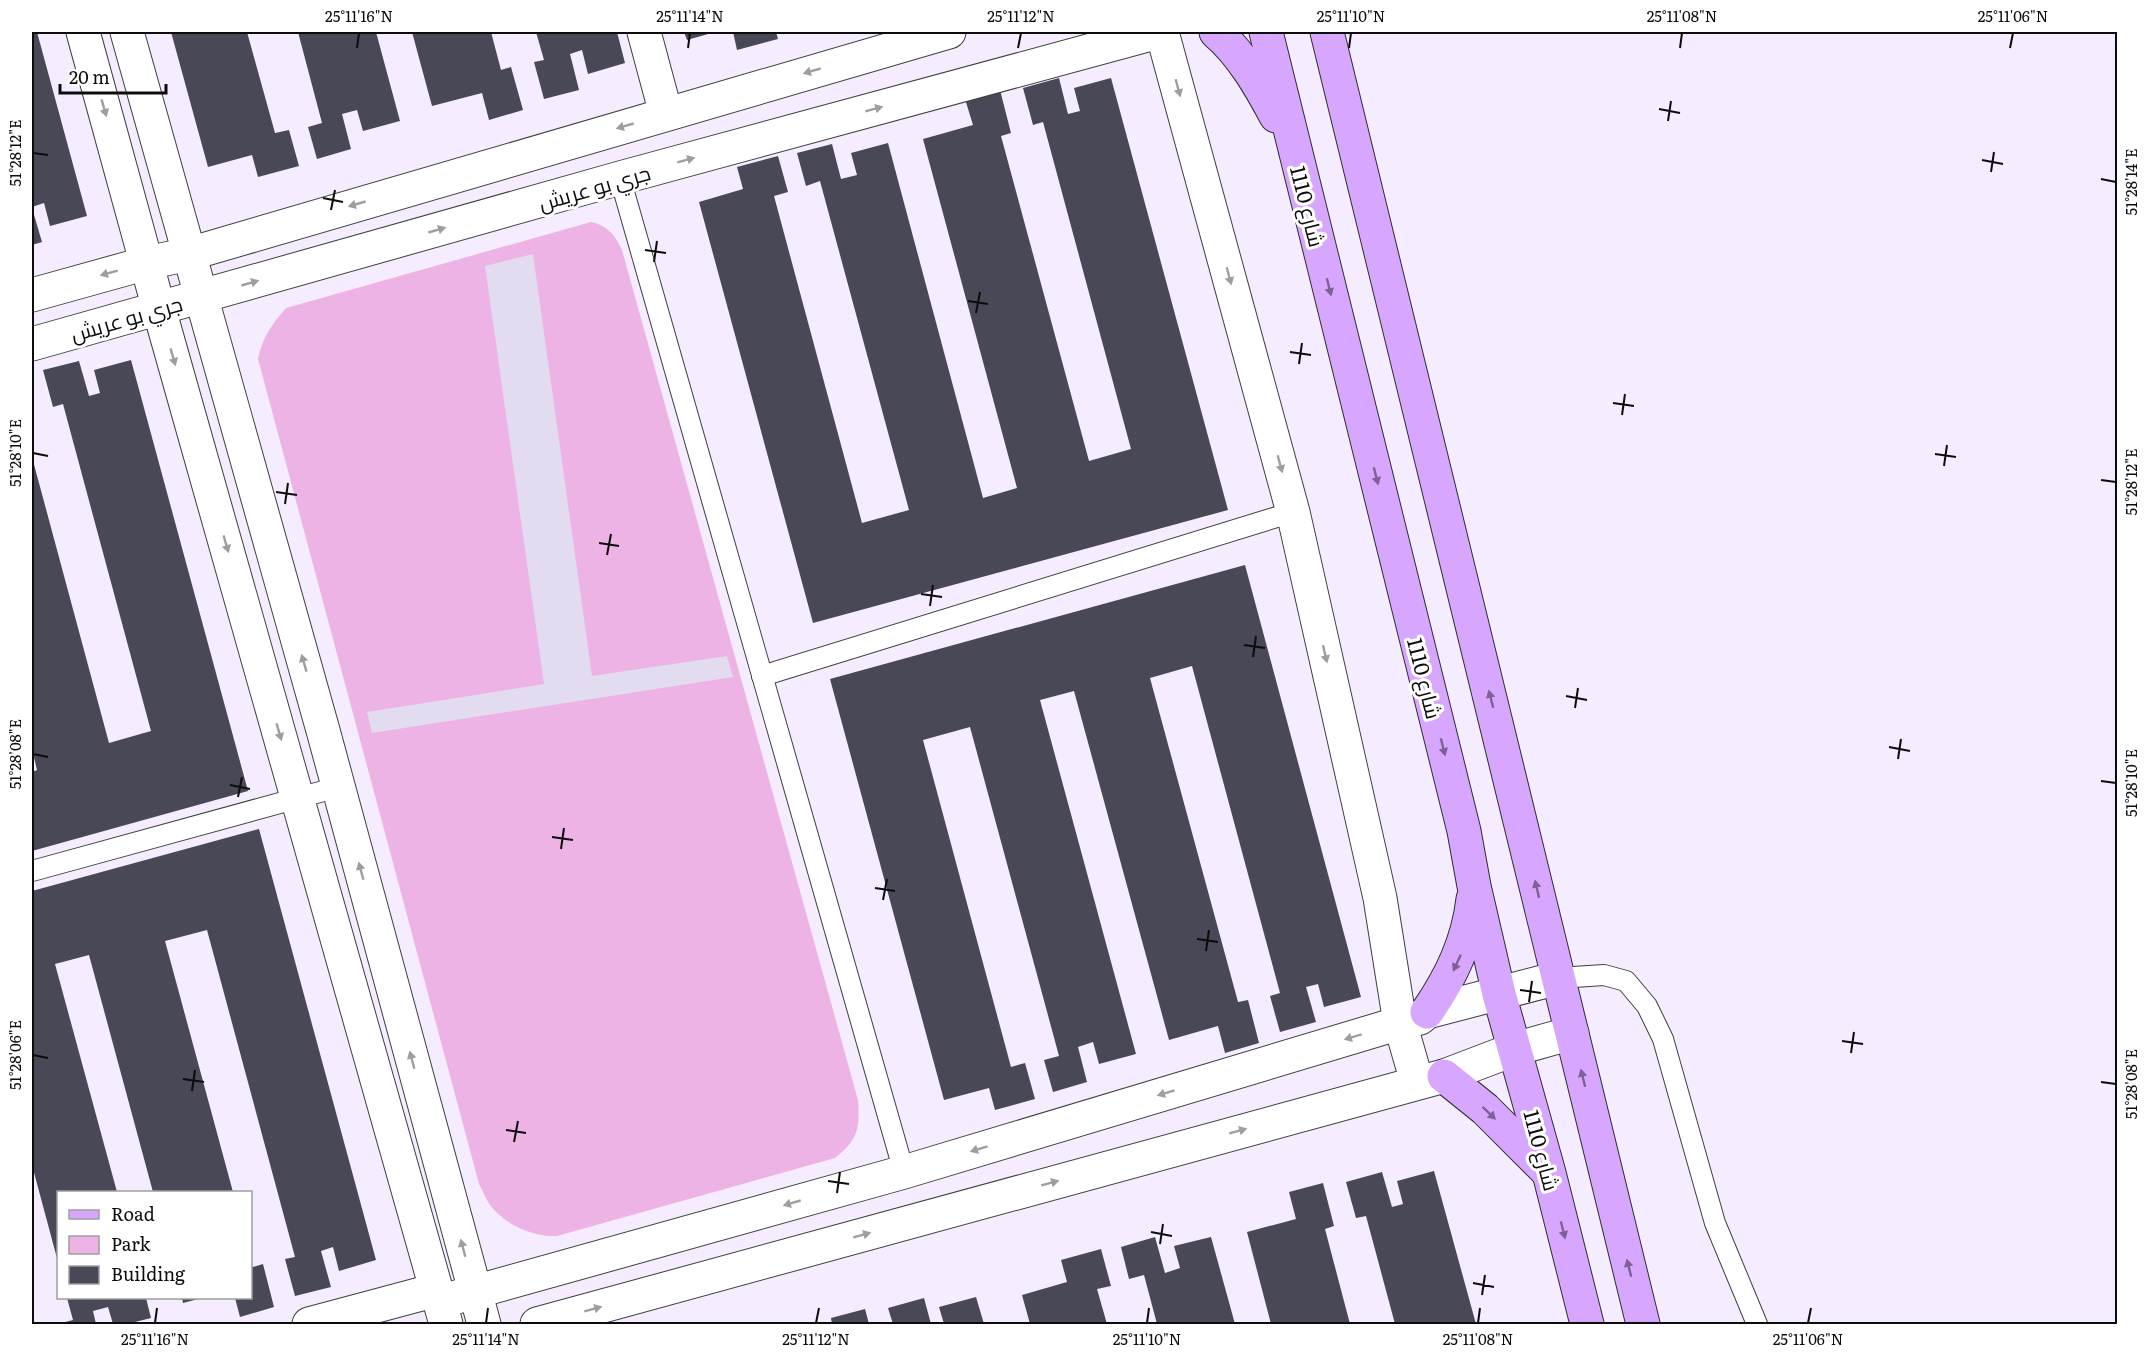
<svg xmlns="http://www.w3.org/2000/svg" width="2149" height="1356" viewBox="0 0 2149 1356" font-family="Literata,Cairo,serif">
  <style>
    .green { fill: #ecb3e4 }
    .plaza { fill: #e3dbef }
    .building { fill: #494856 }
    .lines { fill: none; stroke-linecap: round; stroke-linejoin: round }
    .lane-casing { stroke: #3f3f3f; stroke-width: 22 }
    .street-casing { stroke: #3f3f3f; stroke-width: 35 }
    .secondary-casing { stroke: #2e2e2e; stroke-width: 35 }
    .lane { stroke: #fff; stroke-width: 20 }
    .street { stroke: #fff; stroke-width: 33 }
    .secondary { stroke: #d7a7ff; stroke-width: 33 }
    .oneway { fill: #9e9e9e }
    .oneway2 { fill: #7c6192 }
    .ticks { fill: none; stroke: #0c0c0c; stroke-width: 2 }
    .labels { text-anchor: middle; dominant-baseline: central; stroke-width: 6; stroke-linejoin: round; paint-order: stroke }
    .street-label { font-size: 21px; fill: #0c0c0c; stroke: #fff }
    .neatline { fill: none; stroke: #0c0c0c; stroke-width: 2 }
    .ticks-label { font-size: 15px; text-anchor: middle; fill: #0c0c0c }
  </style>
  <rect width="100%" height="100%" fill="#f5ecff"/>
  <path class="green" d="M591,222C607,225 615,235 622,250L858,1100C860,1129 858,1140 835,1158L557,1236C533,1237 505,1225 490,1205C486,1199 483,1191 479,1184L258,359C262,338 272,324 286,308Z"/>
  <polygon class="plaza" points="533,254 592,676 727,656 733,677 372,733 367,712 544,684 485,266"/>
  <g class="building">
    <polygon points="32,32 37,32 87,216 50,226 44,203 32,207"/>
    <polygon points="171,32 247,32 275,133 289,130 299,166 258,177 252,155 208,167"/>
    <polygon points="298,32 376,32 400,121 363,131 357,110 342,114 351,149 317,159 308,127 322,123"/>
    <polygon points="412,32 491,32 501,70 511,67 523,110 489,120 482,93 432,106"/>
    <polygon points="536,32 617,32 625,63 588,74 582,50 570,54 579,90 544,99 534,62 544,60"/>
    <polygon points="684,32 715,32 687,40"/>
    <polygon points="733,32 776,32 778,39 737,50"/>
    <polygon points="1059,78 1068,114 1080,111 1074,88 1111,78 1228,510 813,623 699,202 743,189 737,167 778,156 788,192 774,196 862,523 909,510 820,181 806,186 797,153 832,144 841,179 857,175 851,153 888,143 983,498 1017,488 923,139 973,125 965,99 1000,90 1011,133 1001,136 1089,461 1131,449 1043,122 1033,125 1023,88"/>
    <polygon points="32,208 42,242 32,245"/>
    <polygon points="131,360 248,791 32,851 32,772 37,770 32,749 32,457 109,743 151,731 63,404 53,407 43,370 79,361 89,396 100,393 94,370"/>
    <polygon points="1245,565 1361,997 1324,1007 1318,984 1306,987 1316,1022 1280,1032 1270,996 1280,993 1192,666 1150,678 1238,1002 1248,1000 1259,1043 1225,1053 1218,1026 1169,1040 1074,691 1040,700 1136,1054 1099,1064 1093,1042 1078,1047 1087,1082 1053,1092 1044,1060 1059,1056 970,727 923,740 1011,1067 1025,1063 1035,1099 995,1110 989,1088 944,1100 830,679"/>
    <polygon points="259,829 376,1260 339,1271 333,1247 321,1251 331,1287 295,1296 285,1259 295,1257 207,930 165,941 233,1192 153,1192 89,955 55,964 117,1192 58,1192 58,1262 32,1165 32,891"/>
    <polygon points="1434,1171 1476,1324 1395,1324 1366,1216 1356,1218 1346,1182 1382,1172 1392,1207 1403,1204 1397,1181"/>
    <polygon points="1323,1183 1334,1226 1325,1229 1350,1324 1271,1324 1247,1232 1296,1219 1289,1192"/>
    <polygon points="1155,1237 1165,1273 1180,1268 1174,1246 1211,1237 1235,1324 1157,1324 1144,1275 1129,1279 1121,1247"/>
    <polygon points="1101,1249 1111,1286 1097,1289 1107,1324 1030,1324 1022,1295 1067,1282 1061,1260"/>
    <polygon points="250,1262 253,1267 263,1264 274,1307 240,1317 235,1298 250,1298"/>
    <polygon points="976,1297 984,1324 944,1324 939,1307"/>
    <polygon points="67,1298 146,1298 151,1318 127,1324 113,1324 108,1307 93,1311 96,1324 58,1324 73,1320"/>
    <polygon points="182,1298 202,1298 183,1303"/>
    <polygon points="924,1298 931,1324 893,1324 888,1308"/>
    <polygon points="865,1309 869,1324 832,1324 831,1318"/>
  </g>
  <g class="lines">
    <g class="lane-casing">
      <g id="lane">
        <polyline points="620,178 904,1172"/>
        <polyline points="762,676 1293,512"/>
        <polyline points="32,871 338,787"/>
        <polyline points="1558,978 1604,975 1626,981 1647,1006 1663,1039 1715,1223 1757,1324"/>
      </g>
    </g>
    <g class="street-casing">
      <g id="street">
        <polyline points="83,32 159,309 446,1324"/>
        <polyline points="127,32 324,734 484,1324"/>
        <polyline points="644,32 666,114"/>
        <polyline points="1162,32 1293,512 1380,898 1400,1023 1417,1082"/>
        <polyline points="32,295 147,263 189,254 949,32"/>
        <polyline points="32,344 620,178 1158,32"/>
        <polyline points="453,1298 904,1172 1400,1023 1420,1018 1427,1012 1558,978"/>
        <polyline points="309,1324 436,1290"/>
        <polyline points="537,1324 1444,1076 1515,1049 1572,1033"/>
      </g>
    </g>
    <g class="secondary-casing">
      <g id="secondary">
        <path d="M1216,32C1241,53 1260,86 1276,116"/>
        <polyline points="1266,32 1464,831 1474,886 1499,994 1549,1173 1587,1324"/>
        <polyline points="1327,32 1643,1324"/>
        <path d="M1427,1012C1451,977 1468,942 1473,899"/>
        <polyline points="1444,1076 1485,1109 1548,1172"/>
      </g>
    </g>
    <use href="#lane" class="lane"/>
    <use href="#street" class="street"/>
    <use href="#secondary" class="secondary"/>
  </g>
  <defs><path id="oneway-solid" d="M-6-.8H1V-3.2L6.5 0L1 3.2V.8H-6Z" transform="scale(1.5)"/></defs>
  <g class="oneway">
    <use href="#oneway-solid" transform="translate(812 71) rotate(164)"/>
    <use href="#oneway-solid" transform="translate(1178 88) rotate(75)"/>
    <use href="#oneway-solid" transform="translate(104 108) rotate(74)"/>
    <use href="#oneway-solid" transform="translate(874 109) rotate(-15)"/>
    <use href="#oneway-solid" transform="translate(625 126) rotate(164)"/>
    <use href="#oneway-solid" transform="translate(686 160) rotate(-15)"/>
    <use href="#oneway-solid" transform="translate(357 204) rotate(164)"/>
    <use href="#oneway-solid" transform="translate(437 230) rotate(-16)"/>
    <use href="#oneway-solid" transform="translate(109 273) rotate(165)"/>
    <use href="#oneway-solid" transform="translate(1229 276) rotate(75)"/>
    <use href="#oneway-solid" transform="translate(250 283) rotate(-16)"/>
    <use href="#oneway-solid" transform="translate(173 357) rotate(74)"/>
    <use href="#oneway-solid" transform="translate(1280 464) rotate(75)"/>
    <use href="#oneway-solid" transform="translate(226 544) rotate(74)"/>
    <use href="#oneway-solid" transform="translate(1325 654) rotate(77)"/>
    <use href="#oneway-solid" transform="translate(304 663) rotate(-106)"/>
    <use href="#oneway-solid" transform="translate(279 732) rotate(74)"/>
    <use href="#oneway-solid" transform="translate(361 871) rotate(-105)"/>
    <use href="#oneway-solid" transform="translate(1353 1037) rotate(163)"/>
    <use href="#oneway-solid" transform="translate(412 1060) rotate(-105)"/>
    <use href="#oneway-solid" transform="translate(1166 1093) rotate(163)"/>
    <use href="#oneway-solid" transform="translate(1238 1131) rotate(-15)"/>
    <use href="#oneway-solid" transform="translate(979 1149) rotate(163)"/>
    <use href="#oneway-solid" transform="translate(1050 1183) rotate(-15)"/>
    <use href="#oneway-solid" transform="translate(792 1203) rotate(164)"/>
    <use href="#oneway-solid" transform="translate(862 1235) rotate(-15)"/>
    <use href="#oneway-solid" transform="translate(463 1248) rotate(-105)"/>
    <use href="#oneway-solid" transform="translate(593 1309) rotate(-15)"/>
  </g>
  <g class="oneway2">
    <use href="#oneway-solid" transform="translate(1329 287) rotate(76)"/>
    <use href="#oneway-solid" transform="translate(1376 476) rotate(76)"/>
    <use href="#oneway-solid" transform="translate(1491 699) rotate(-104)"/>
    <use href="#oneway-solid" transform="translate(1443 747) rotate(76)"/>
    <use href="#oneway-solid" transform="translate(1537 889) rotate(-103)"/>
    <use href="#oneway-solid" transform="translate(1457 963) rotate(115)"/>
    <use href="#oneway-solid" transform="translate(1583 1078) rotate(-104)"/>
    <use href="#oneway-solid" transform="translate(1489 1113) rotate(44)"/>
    <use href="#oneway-solid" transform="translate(1563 1230) rotate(76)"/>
    <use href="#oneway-solid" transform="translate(1629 1268) rotate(-104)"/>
  </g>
  <path class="ticks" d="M357,48L359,33M688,48L690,33M1018,48L1021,33M1349,48L1351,33M1680,48L1682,33M2010,48L2013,33M1659,109L1680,113M1668,121L1671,101M33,153L48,155M1982,160L2003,164M1991,172L1994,152M2101,179L2116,182M323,198L343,202M331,210L335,190M645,250L666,253M654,262L657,241M968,301L988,304M976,313L980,292M1290,352L1311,355M1299,364L1302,343M1613,403L1634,406M1622,415L1625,394M33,453L48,456M1935,454L1956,457M1944,466L1947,445M2101,480L2116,482M276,492L297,495M285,504L288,483M599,543L619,546M607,555L611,534M921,594L942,597M930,606L933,585M1244,645L1265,648M1253,657L1256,636M1566,696L1587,700M1575,708L1578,688M1889,747L1910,751M33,754L48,757M1898,759L1901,739M2101,781L2116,783M230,785L250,789M238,797L242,777M552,837L573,840M561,849L564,828M875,888L895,891M883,900L887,879M1197,939L1218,942M1206,951L1209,930M1520,990L1541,993M1529,1002L1532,981M1842,1041L1863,1044M1851,1053L1854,1032M33,1055L48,1058M183,1079L204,1082M2101,1082L2116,1084M192,1091L195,1070M506,1130L526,1133M514,1142L518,1121M828,1181L849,1184M837,1193L840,1172M1151,1232L1172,1236M1160,1244L1163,1224M1473,1283L1494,1287M1482,1295L1485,1275M155,1323L157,1308M486,1323L488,1308M816,1323L819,1308M1147,1323L1149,1308M1478,1323L1480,1308M1808,1323L1811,1308"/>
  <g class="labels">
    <g class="street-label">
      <text transform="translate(594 186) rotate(-16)">جري بو عريش</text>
      <text transform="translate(1309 206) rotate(76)">شارع 1110</text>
      <text transform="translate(126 317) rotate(-16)">جري بو عريش</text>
      <text transform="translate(1426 678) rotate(76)">شارع 1110</text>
      <text transform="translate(1543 1150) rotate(75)">شارع 1110</text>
    </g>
  </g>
  <rect width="2149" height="1356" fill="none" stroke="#ffffff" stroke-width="66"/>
  <rect x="57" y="1191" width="195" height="108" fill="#ffffff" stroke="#9e9e9e" stroke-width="1.5"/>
  <rect x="69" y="1210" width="30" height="9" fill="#d7a7ff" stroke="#9e9e9e" stroke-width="1.5"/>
  <text x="111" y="1221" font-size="18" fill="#0c0c0c">Road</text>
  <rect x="69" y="1236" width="30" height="18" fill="#ecb3e4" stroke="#9e9e9e" stroke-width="1.5"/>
  <text x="111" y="1251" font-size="18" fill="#0c0c0c">Park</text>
  <rect x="69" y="1266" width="30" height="18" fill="#494856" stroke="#9e9e9e" stroke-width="1.5"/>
  <text x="111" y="1281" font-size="18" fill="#0c0c0c">Building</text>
  <path d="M60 84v9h106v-9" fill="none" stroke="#0c0c0c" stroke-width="3"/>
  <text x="69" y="84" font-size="18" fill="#0c0c0c" stroke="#ffffff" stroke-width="4.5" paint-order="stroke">20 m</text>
  <rect x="33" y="33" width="2083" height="1290" class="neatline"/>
  <g class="ticks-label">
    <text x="359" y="22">25°11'16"N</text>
    <text x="690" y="22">25°11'14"N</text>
    <text x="1021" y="22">25°11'12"N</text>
    <text x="1351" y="22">25°11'10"N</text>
    <text x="1682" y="22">25°11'08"N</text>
    <text x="2013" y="22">25°11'06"N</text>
    <text transform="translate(16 153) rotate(-90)" y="5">51°28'12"E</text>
    <text transform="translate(2132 182) rotate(-90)" y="5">51°28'14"E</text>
    <text transform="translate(16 453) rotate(-90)" y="5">51°28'10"E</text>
    <text transform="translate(2132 482) rotate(-90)" y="5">51°28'12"E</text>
    <text transform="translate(16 754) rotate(-90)" y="5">51°28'08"E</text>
    <text transform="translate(2132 783) rotate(-90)" y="5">51°28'10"E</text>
    <text transform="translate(16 1055) rotate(-90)" y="5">51°28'06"E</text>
    <text transform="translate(2132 1084) rotate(-90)" y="5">51°28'08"E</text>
    <text x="155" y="1345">25°11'16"N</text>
    <text x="486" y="1345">25°11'14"N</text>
    <text x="816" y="1345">25°11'12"N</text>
    <text x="1147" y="1345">25°11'10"N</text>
    <text x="1478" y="1345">25°11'08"N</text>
    <text x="1808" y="1345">25°11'06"N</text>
  </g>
</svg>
